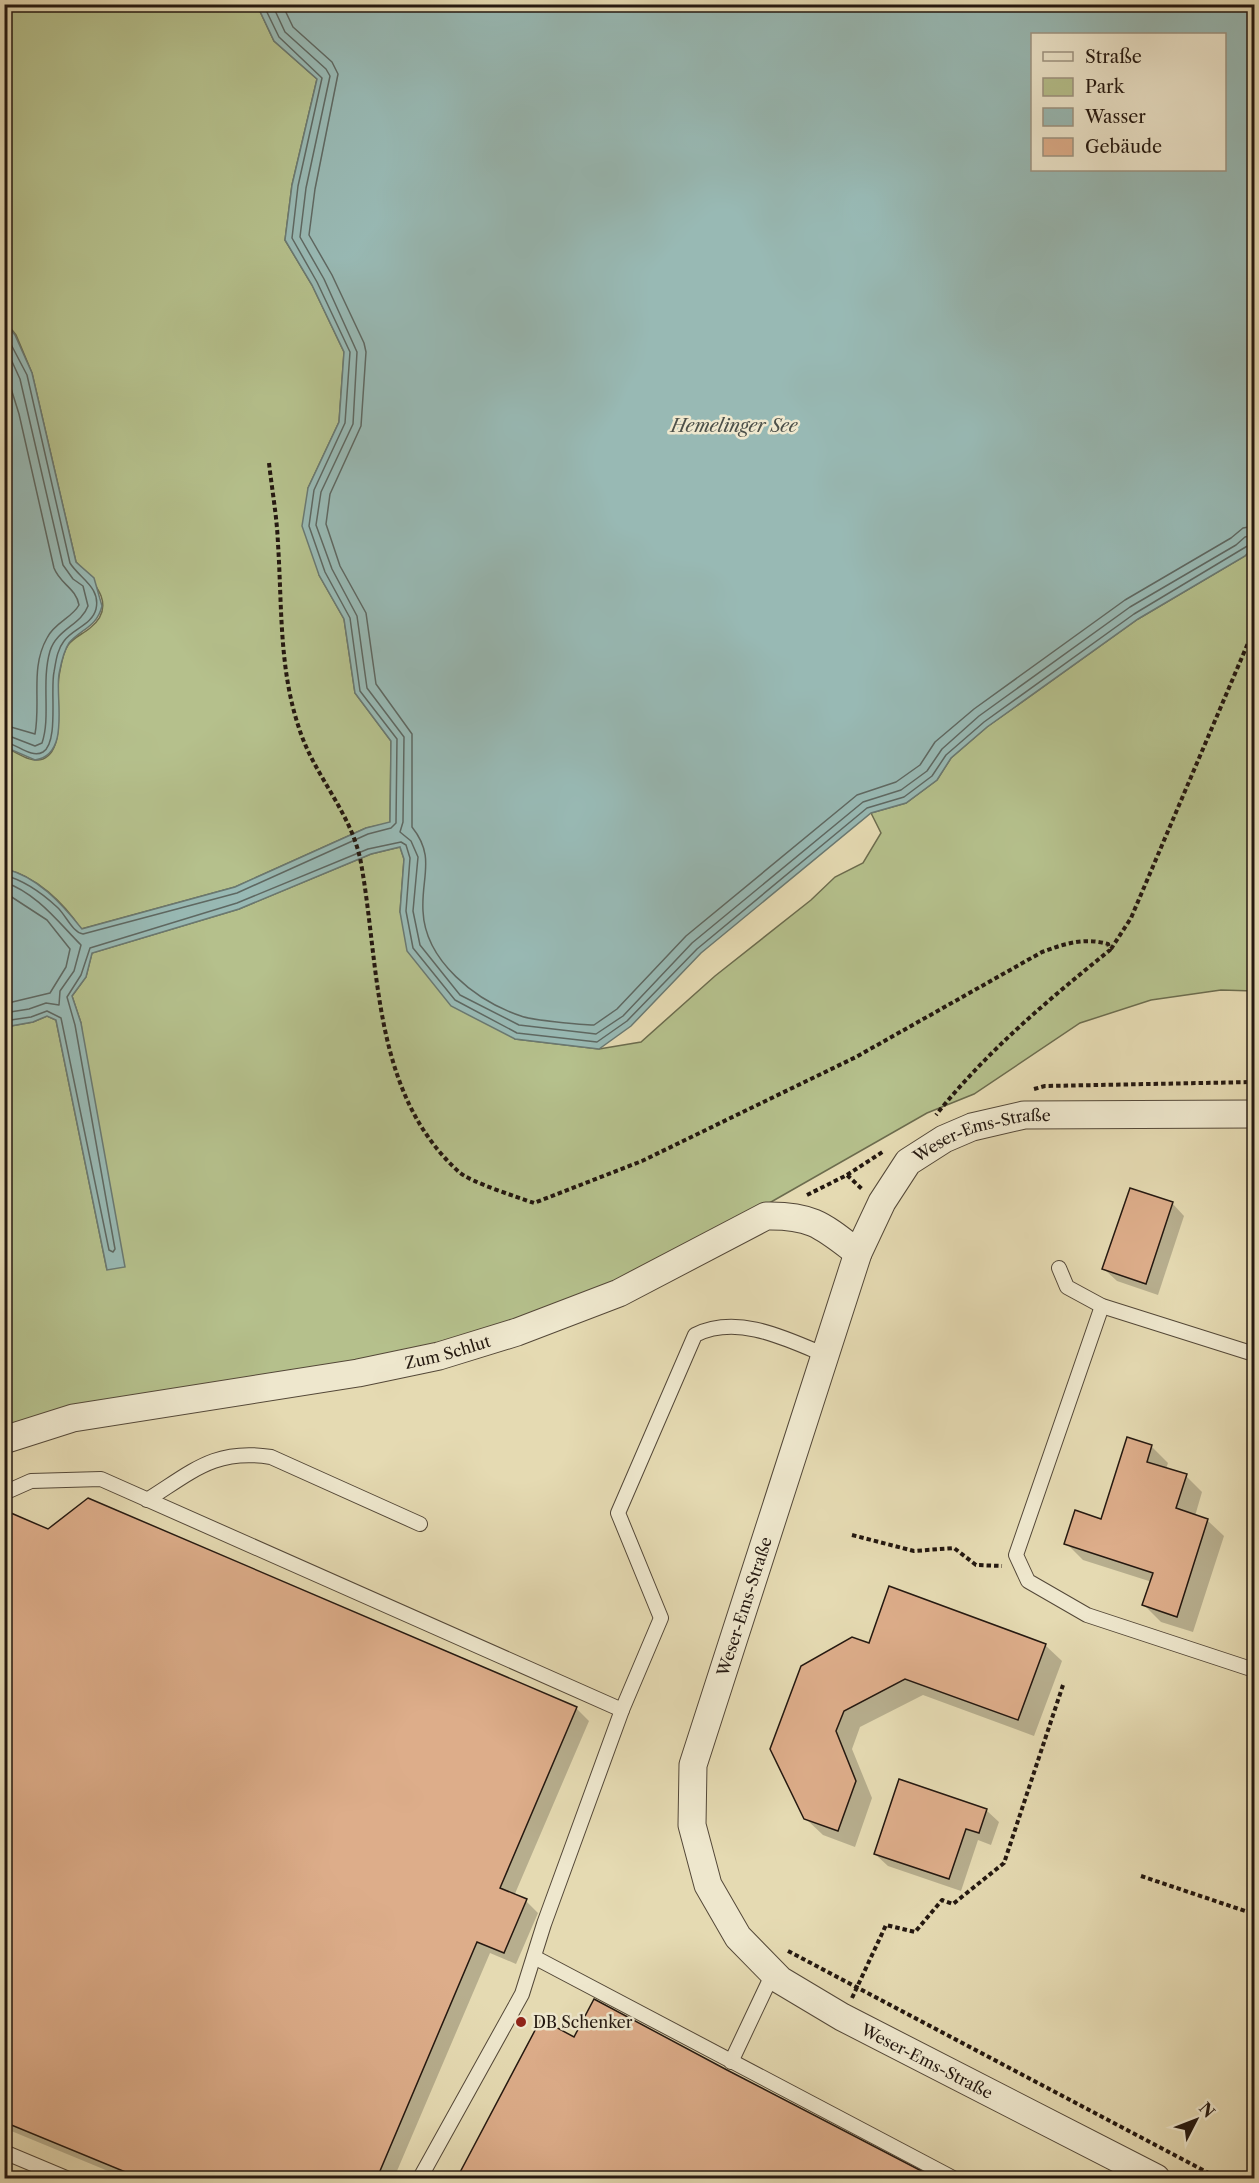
<svg xmlns="http://www.w3.org/2000/svg" width="1259" height="2183" viewBox="0 0 1259 2183" font-family="'Libre Caslon Text',serif">
  <style>
    .green { fill: #b5c08c; stroke: #6c6c4e; stroke-width: 1.5 }
    .water { fill: #98b9b4; stroke: #6a7972; stroke-width: 1.5; fill-rule: evenodd }
    .shadow { fill: #0003 }
    .lines { fill: none; stroke-linecap: round; stroke-linejoin: round }
    .shore { stroke: #5e6862; stroke-width: 1.5 }
    .building { fill: #ddad8a; stroke: #241810; stroke-width: 1.5 }
    .lane-casing { stroke: #544838; stroke-width: 16 }
    .street-casing { stroke: #544838; stroke-width: 29 }
    .path { stroke: #241810; stroke-width: 4; stroke-dasharray: 4.5 3; stroke-linecap: butt }
    .lane { stroke: #eee7cd; stroke-width: 14 }
    .street { stroke: #eee7cd; stroke-width: 27 }
    .poi-dot { fill: #8f2418; stroke: #eee7cd; stroke-width: 2 }
    .labels { text-anchor: middle; dominant-baseline: central; stroke-width: 5; stroke-linejoin: round; paint-order: stroke }
    .street-label { font-size: 16px; fill: #241810; stroke: #eee7cd }
    .poi-label { font-size: 16px; fill: #241810; stroke: #eee7cd; text-anchor: start }
    .water-label { font-size: 18px; font-style: italic; fill: #4d5049; stroke: #eee7cd }
  </style>
  <rect width="100%" height="100%" fill="#e5dab2"/>
  <filter id="stains"><feTurbulence type="fractalNoise" baseFrequency=".00333" numOctaves="4"/><feColorMatrix values="0 0 0 0 .2 0 0 0 0 .09 0 0 0 0 .02 0 0 0 .5 -.17"/></filter>
  <radialGradient id="worn" r=".72"><stop offset=".6" stop-color="#630" stop-opacity="0"/><stop offset="1" stop-color="#630" stop-opacity=".3"/></radialGradient>
  <g class="green">
    <path d="M5,5H257L274,41L317,79L292,185L285,240L312,285L344,352L339,422L308,488L319,575L344,619L355,693L391,741L390,823L366,828L235,887L81,929C64,903 36,876 5,869L4,747C16,751 30,764 43,759C67,749 55,697 59,676C61,666 62,654 68,645C74,637 83,634 90,628C119,605 92,580 76,562L32,373L16,335L5,321Z"/>
    <polygon points="1254,546 1254,991 1221,990 1151,1000 1080,1023 974,1094 927,1113 771,1202 632,1277 584,1299 427,1349 5,1431 5,1027 33,1022 47,1016 56,1020 107,1270 81,1023 72,996 86,977 92,953 239,909 371,854 400,847 404,859 400,912 515,1039 599,1049 641,1042 715,976 811,900 835,877 863,863 881,833 871,813 906,803 937,780 951,758 987,727 1138,619 1245,556"/>
  </g>
  <g class="water">
    <path d="M257,5H1254V546L1245,556L1138,619L987,727L951,758L937,780L906,803L871,813L701,953L631,1026L599,1049L515,1039L451,1006L407,951L400,912L404,859L400,847L371,854L239,909L92,953L86,977L72,996L81,1023L125,1267L107,1270L56,1020L47,1016L33,1022L5,1027V869C37,876 62,904 82,929L235,887L366,828L390,822L391,741L355,693L344,619L319,575L302,526L308,488L339,422L344,352L312,285L285,240L292,185L317,79L274,41ZM1032,34H1224V170H1032Z"/>
    <path d="M4,321L15,335L32,373L76,562L94,578L102,606C97,627 81,629 69,643C63,652 61,664 59,674C55,699 71,755 35,760L5,747Z"/>
  </g>
  <g class="shadow">
    <polygon points="1172,1203 1184,1216 1158,1295 1117,1281 1104,1269"/>
    <polygon points="1151,1446 1168,1463 1166,1469 1186,1476 1202,1492 1195,1516 1207,1520 1224,1536 1193,1632 1161,1622 1144,1605 1152,1582 1083,1560 1066,1543 1102,1521"/>
    <polygon points="4,1512 48,1530 576,1708 589,1721 514,1896 526,1901 538,1913 516,1964 490,1953 394,2178 125,2178 4,2128"/>
    <polygon points="870,1644 1045,1645 1062,1661 1034,1736 923,1695 860,1727 852,1749 872,1798 855,1847 823,1835 805,1818 772,1749"/>
    <polygon points="986,1810 999,1822 991,1845 978,1840 961,1891 888,1866 875,1854"/>
    <polygon points="595,2001 933,2178 458,2178 541,2021 575,2039"/>
  </g>
  <g class="lines">
    <g class="shore">
      <polyline points="272,4 285,32 326,69 330,76 306,188 300,237 324,279 357,352 353,424 321,492 316,525 332,569 357,616 367,688 404,737 403,822 400,832 411,841 418,857 413,911 420,945 460,995 519,1025 596,1034 623,1016 692,943 863,802 901,790 927,771 942,749 979,716 1130,607 1236,545 1245,537 1254,535"/>
      <path d="M282,4L293,27L332,62L338,74L315,189L309,235L332,275L364,343L366,352L361,426L330,494L326,524L340,566L366,613L376,684L412,734V827C436,857 421,877 423,911C425,961 476,1001 521,1016C531,1020 582,1025 594,1025L617,1009L686,936L857,795L896,782L920,765L935,742L974,709L1125,600L1231,538L1243,528L1254,526"/>
      <path d="M4,331L27,375L70,563C79,578 101,587 96,609C92,625 72,629 64,641C57,650 56,661 54,672C50,690 59,742 43,752C31,759 16,743 4,742"/>
      <path d="M4,344L20,379L63,565L73,579L83,586L88,606C81,625 57,629 50,651C41,682 51,717 42,743L35,746L4,734"/>
      <path d="M4,366L19,414L54,568C60,584 76,588 79,605C72,618 54,623 47,638C30,668 41,701 35,734L4,725"/>
      <path d="M4,875C23,880 43,894 57,907C66,915 72,932 83,934L237,893L368,834L391,828L396,823L397,739L360,691L350,618L325,572L309,526L314,490L345,423L350,352L317,282L292,238L298,186L322,78L279,37L263,4"/>
      <path d="M4,882C37,893 59,923 81,945L74,971L60,991L59,1005L46,1003L29,1009L4,1013"/>
      <polyline points="4,892 47,920 70,949 66,967 50,993 4,1004"/>
      <polyline points="4,1021 31,1017 47,1011 61,1018 109,1250 113,1252 115,1249 75,1025 67,997 81,975 90,948 237,903 368,849 401,842 406,845 410,858 406,911 413,948 455,1000 517,1033 597,1042 627,1021 697,949 867,808 904,797 932,776 946,755 984,722 1134,614 1254,542"/>
    </g>
  </g>
  <g class="building">
    <polygon points="1130,1188 1173,1202 1146,1284 1102,1269"/>
    <polygon points="1127,1437 1152,1445 1147,1462 1187,1474 1176,1508 1208,1519 1177,1617 1142,1605 1153,1573 1064,1544 1075,1510 1101,1519"/>
    <polygon points="88,1498 577,1707 500,1888 527,1899 504,1953 477,1942 377,2178 140,2178 4,2122 4,1510 48,1529"/>
    <polygon points="889,1586 1046,1644 1018,1720 905,1679 844,1711 836,1731 856,1781 838,1831 804,1819 770,1749 801,1666 852,1637 869,1643"/>
    <polygon points="899,1779 987,1809 979,1833 966,1829 949,1879 874,1854"/>
    <polygon points="594,1999 727,2070 935,2178 457,2178 541,2019 574,2037"/>
  </g>
  <g class="lines">
    <g class="lane-casing">
      <g id="lane">
        <polyline points="1059,1268 1067,1287 1102,1306 1254,1354"/>
        <polyline points="1102,1306 1016,1555 1028,1581 1087,1615 1254,1670"/>
        <polyline points="4,1493 31,1481 101,1479 622,1710"/>
        <path d="M147,1500C192,1472 215,1448 271,1457L420,1524"/>
        <polyline points="534,1957 953,2178"/>
        <polyline points="731,2062 773,1973"/>
        <polyline points="4,2152 66,2178"/>
        <path d="M420,2178L522,1994L544,1924L622,1710L661,1618L618,1513L695,1335C737,1314 785,1338 825,1355"/>
      </g>
    </g>
    <g class="street-casing">
      <g id="street">
        <path id="s1" d="M4,1440L73,1418L358,1373L439,1356L517,1332L619,1293L766,1216C812,1215 823,1226 858,1253"/>
        <path id="s2" d="M1156,2178L842,2017L780,1980L738,1937L708,1885L692,1825L693,1765L858,1253L882,1202L908,1162L944,1139L972,1127L1024,1115L1254,1114"/>
      </g>
    </g>
    <g class="path">
      <path d="M269,463C272,490 277,517 278,544C282,606 279,669 299,728C314,776 352,813 361,863C380,969 372,1093 459,1172C470,1182 517,1197 534,1203L642,1161L856,1057L1042,952C1064,944 1084,937 1108,944L1110,950C1048,1000 986,1052 936,1115"/>
      <polyline points="1111,949 1131,918 1254,629"/>
      <polyline points="1034,1089 1045,1086 1254,1082"/>
      <polyline points="847,1175 884,1151"/>
      <polyline points="807,1195 847,1175 863,1190"/>
      <polyline points="852,1535 914,1551 954,1548 976,1565 1002,1566"/>
      <polyline points="1141,1876 1254,1914"/>
      <polyline points="788,1951 1218,2178"/>
      <polyline points="852,1998 886,1925 915,1932 942,1900 953,1904 1004,1863 1063,1685"/>
    </g>
    <use href="#lane" class="lane"/>
    <use href="#street" class="street"/>
  </g>
  <circle class="poi-dot" cx="521" cy="2022" r="6"/>
  <g class="labels">
    <g class="street-label">
      <text stroke="none"><textPath href="#s2" startOffset="1390">Weser-Ems-Straße</textPath></text>
      <text stroke="none"><textPath href="#s1" startOffset="453">Zum Schlut</textPath></text>
      <text stroke="none"><textPath href="#s2" startOffset="834">Weser-Ems-Straße</textPath></text>
      <text transform="translate(927 2061) rotate(27)">Weser-Ems-Straße</text>
    </g>
    <g class="poi-label">
      <text x="533" y="2022">DB Schenker</text>
    </g>
    <g class="water-label">
      <text x="734" y="426">Hemelinger See</text>
    </g>
  </g>
  <rect width="1259" height="2183" fill="none" stroke="#e5dab2" stroke-width="24"/>
  <rect x="6" y="6" width="1247" height="2171" fill="none" stroke="#241810" stroke-width="3"/>
  <rect x="12" y="12" width="1235" height="2159" fill="none" stroke="#241810" stroke-width="1.5"/>
  <rect x="1031" y="33" width="195" height="138" fill="#eee7cd" stroke="#9d9481" stroke-width="1.5"/>
  <rect x="1043" y="52" width="30" height="9" fill="#eee7cd" stroke="#9d9481" stroke-width="1.5"/>
  <text x="1085" y="63" font-size="18" fill="#241810">Straße</text>
  <rect x="1043" y="78" width="30" height="18" fill="#b5c08c" stroke="#9d9481" stroke-width="1.5"/>
  <text x="1085" y="93" font-size="18" fill="#241810">Park</text>
  <rect x="1043" y="108" width="30" height="18" fill="#98b9b4" stroke="#9d9481" stroke-width="1.5"/>
  <text x="1085" y="123" font-size="18" fill="#241810">Wasser</text>
  <rect x="1043" y="138" width="30" height="18" fill="#ddad8a" stroke="#9d9481" stroke-width="1.5"/>
  <text x="1085" y="153" font-size="18" fill="#241810">Gebäude</text>
  <g transform="translate(1196 2120) rotate(48)" stroke="#eee7cd" stroke-width="4.5" paint-order="stroke">
  <path d="M0-4.5L10 22L0 15L-10 22Z" fill="#241810"/>
  <text y="-9" font-size="16" font-weight="bold" text-anchor="middle" fill="#241810">N</text>
  </g>
  <rect width="100%" height="100%" filter="url(#stains)"/>
  <rect width="100%" height="100%" fill="url(#worn)"/>
</svg>
